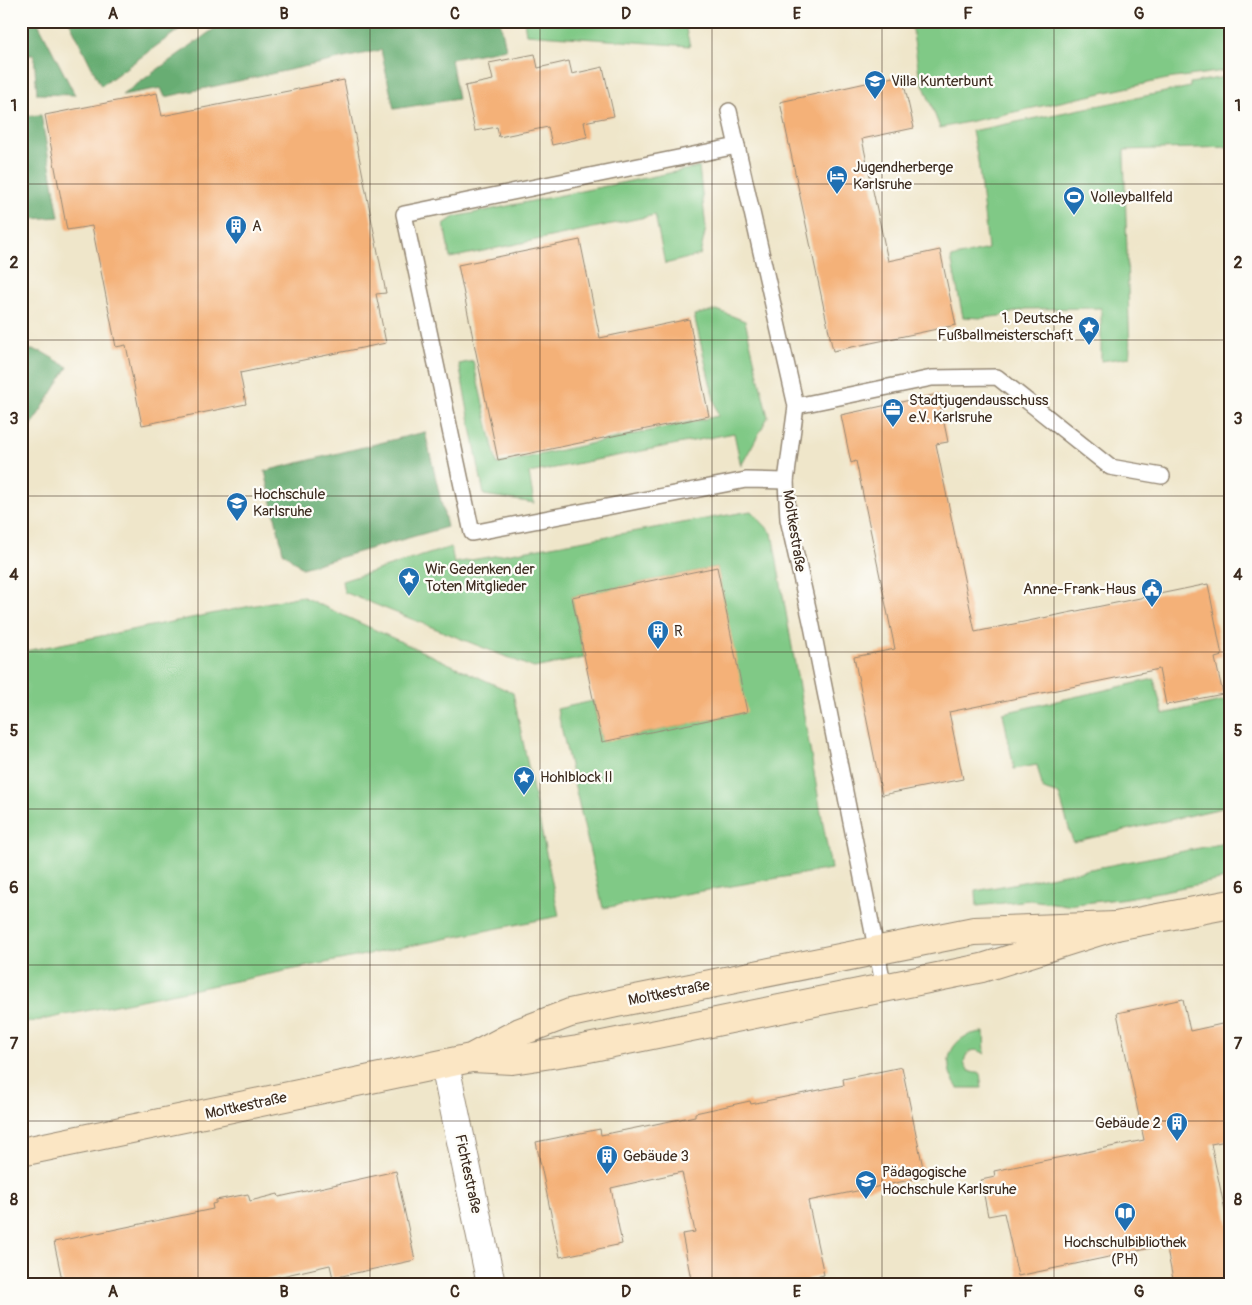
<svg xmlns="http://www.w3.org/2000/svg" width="1252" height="1305" viewBox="0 0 1252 1305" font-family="Pangolin,sans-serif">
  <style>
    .green { fill: #80c986; stroke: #5e7a52 }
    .forest { fill: #68ad73; stroke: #526c48 }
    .building { fill: #f4b178 }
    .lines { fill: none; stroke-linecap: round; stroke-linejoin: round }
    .service-casing { stroke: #958874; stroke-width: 18 }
    .minor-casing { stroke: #958874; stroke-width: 30 }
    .secondary-casing { stroke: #958874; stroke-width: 30 }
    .service { stroke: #fff; stroke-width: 15 }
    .minor { stroke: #fff; stroke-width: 28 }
    .secondary { stroke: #fbe6c4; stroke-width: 28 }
    .grid { fill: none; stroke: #3b2a1e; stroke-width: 1; stroke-opacity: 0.55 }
    .labels { text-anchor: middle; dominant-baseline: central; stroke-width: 4.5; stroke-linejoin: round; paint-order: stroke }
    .poi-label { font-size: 15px; fill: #3b2a1e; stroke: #fdfcf7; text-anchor: start }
    .street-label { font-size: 15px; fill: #3b2a1e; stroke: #fdfcf7 }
    .neatline { fill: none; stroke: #3b2a1e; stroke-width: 2 }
    .grid-label { font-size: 16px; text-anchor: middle; font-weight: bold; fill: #3b2a1e }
  </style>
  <rect width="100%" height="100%" fill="#fdfcf7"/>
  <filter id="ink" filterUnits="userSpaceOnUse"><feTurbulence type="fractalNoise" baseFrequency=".02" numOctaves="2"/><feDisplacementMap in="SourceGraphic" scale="10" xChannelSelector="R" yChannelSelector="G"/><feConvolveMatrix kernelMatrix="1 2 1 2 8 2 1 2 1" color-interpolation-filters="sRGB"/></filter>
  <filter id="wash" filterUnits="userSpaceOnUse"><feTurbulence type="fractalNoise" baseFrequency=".0096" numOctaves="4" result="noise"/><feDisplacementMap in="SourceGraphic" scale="20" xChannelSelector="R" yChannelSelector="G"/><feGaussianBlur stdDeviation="1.12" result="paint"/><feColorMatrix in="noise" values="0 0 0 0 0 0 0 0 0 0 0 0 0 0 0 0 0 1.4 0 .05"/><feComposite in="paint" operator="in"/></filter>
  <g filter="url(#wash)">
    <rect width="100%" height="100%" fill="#efe6ca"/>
    <g class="green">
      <polygon points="524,21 684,21 690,46 526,34"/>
      <polygon points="911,21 1231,21 1231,70 1167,79 940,128 919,73"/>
      <polygon points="1231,76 1231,147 1124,150 1130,357 1101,361 1101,308 1026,309 1000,316 982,318 963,317 951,258 988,249 978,161 972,131 1190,87 1190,83"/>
      <polygon points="699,167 706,228 700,255 665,264 655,215 450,258 444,224 454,217"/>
      <polygon points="717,310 745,321 768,417 741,466 734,433 529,473 534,503 484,495 459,364 473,361 497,464 718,416 694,315"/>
      <polygon points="751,511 772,533 831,869 603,908 557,709 593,701 602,742 746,712 717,567 572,597 584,658 534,668 344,592 342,581 451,547 454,563"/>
      <polygon points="301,596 513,693 559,916 21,1024 21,652"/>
      <polygon points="1154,679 1163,714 1230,699 1231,806 1073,842 1059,794 1043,789 1037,765 1014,769 1003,713"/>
      <polygon points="1231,842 1231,878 1127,898 1067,905 1030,900 977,906 976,891"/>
      <path d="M984,1032L985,1054C964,1039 954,1075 980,1073L982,1088H958C938,1062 952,1033 984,1032Z"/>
    </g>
    <g class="forest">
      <polygon points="21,21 37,21 75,95 37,94 34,55 21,55"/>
      <polygon points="69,21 191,21 101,86"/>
      <polygon points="225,21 500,21 506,49 451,59 458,99 394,109 381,50 165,97 161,88 122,95"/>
      <polygon points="41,115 59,217 31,219 21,209 21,116"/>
      <polygon points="21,348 42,352 68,367 26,434 21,435"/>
      <polygon points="425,432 447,527 302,568 283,552 265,471"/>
    </g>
    <g id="blocks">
      <g class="building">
        <polygon points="535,54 538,68 569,61 572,74 603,67 614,116 584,122 587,137 552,145 548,127 499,137 497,127 475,131 465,86 493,80 489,63"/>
        <polygon points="902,75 914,128 862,139 888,261 940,250 956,325 833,351 780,102"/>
        <polygon points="344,80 386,293 376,294 386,343 240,373 246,404 142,425 126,345 116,347 92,226 67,230 45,115 157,93 162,116"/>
        <polygon points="580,240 600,338 689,319 709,416 498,460 458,265"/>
        <polygon points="938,394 948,442 936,444 975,632 1208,584 1222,656 1215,658 1223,694 1166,705 1159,669 949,712 963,779 882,795 854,657 895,649 856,461 851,463 841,415"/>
        <polygon points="717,567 747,712 602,742 572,597"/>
        <polygon points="1183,999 1190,1031 1231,1022 1231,1140 1211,1144 1231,1239 1231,1284 1174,1284 1166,1245 1018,1276 1004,1213 988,1216 981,1180 995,1177 994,1171 1144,1140 1117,1013"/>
        <polygon points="902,1067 925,1177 808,1201 824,1275 808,1279 809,1284 692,1284 682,1234 695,1232 682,1172 611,1188 622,1244 560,1257 536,1142 600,1129 601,1135 695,1116 695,1113 750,1101 751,1104 844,1085 843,1079"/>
        <polygon points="396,1171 415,1260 333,1278 330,1265 247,1284 63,1284 54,1242 213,1209 212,1204 216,1203 216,1200 248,1194 250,1201 278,1194 279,1197"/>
      </g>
    </g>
  </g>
  <g filter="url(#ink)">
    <use href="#blocks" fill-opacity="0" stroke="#958874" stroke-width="1"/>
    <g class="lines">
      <g class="service-casing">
        <g id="service">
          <polyline points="729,111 796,406 786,481 788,519 812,626 884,988"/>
          <polyline points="737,146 404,214 472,533 746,480 786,481"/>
          <polyline points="796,406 932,378 997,377 1110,467 1162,476"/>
        </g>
      </g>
      <g class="minor-casing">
        <polyline id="minor" points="445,1065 491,1284"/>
      </g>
      <g class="secondary-casing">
        <g id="secondary">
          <polyline points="472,1058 512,1060 578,1050 982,968 1116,926 1231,904"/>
          <polyline points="21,1152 471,1058 520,1032 570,1013 616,1003 974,931 1116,926"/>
        </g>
      </g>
      <use href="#service" class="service"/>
      <use href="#minor" class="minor"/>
      <use href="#secondary" class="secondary"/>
    </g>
  </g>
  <path class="grid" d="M198,21V1284M370,21V1284M540,21V1284M712,21V1284M882,21V1284M1054,21V1284M21,184H1231M21,340H1231M21,496H1231M21,652H1231M21,809H1231M21,965H1231M21,1121H1231"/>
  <defs>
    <g id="school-pin" transform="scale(1.125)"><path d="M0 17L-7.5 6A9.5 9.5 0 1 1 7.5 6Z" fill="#1f6fb2" stroke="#fdfcf7"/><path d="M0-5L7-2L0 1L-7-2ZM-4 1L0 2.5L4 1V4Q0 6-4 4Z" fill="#fff"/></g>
    <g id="hotel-pin" transform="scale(1.125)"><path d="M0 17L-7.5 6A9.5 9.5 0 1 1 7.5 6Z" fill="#1f6fb2" stroke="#fdfcf7"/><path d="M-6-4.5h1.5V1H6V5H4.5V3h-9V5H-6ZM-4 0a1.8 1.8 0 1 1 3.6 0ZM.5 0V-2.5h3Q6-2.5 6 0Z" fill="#fff"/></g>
    <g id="stadium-pin" transform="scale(1.125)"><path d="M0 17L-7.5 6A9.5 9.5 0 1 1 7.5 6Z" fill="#1f6fb2" stroke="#fdfcf7"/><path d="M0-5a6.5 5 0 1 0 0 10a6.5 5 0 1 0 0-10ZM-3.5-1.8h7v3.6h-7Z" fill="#fff"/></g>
    <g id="building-pin" transform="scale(1.125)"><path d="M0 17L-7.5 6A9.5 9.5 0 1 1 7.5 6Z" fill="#1f6fb2" stroke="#fdfcf7"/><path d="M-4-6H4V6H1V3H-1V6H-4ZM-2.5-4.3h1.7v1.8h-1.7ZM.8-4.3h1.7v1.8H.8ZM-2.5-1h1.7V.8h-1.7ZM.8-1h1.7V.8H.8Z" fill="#fff"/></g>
    <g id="sight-pin" transform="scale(1.125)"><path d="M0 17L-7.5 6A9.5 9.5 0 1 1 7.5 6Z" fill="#1f6fb2" stroke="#fdfcf7"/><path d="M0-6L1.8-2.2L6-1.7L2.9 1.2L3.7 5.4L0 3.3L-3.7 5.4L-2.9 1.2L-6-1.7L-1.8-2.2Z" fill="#fff"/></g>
    <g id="office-pin" transform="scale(1.125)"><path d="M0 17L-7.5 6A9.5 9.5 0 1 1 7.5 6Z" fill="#1f6fb2" stroke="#fdfcf7"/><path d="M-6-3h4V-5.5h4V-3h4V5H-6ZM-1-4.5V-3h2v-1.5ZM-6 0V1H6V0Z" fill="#fff"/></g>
    <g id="civic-pin" transform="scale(1.125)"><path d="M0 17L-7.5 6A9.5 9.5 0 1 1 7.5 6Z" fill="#1f6fb2" stroke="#fdfcf7"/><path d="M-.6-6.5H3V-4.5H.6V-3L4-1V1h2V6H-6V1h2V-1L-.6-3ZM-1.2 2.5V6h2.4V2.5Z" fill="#fff"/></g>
    <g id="university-pin" transform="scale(1.125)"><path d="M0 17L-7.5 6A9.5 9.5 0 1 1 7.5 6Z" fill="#1f6fb2" stroke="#fdfcf7"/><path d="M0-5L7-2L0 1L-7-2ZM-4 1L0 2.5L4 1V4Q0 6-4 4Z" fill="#fff"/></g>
    <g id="library-pin" transform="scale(1.125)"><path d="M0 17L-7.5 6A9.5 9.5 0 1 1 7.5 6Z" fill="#1f6fb2" stroke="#fdfcf7"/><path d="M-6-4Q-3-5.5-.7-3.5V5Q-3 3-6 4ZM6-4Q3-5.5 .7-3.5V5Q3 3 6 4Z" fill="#fff"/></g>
  </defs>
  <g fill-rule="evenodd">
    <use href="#school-pin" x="875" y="81"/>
    <use href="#hotel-pin" x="837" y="176"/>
    <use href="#stadium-pin" x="1074" y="197"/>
    <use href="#building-pin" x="236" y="226"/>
    <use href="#sight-pin" x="1089" y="327"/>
    <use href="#office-pin" x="893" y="409"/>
    <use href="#school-pin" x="237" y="503"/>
    <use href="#sight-pin" x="409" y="578"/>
    <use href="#civic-pin" x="1152" y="589"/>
    <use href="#building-pin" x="658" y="631"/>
    <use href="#sight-pin" x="524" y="777"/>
    <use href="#building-pin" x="1177" y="1123"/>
    <use href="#building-pin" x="607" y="1156"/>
    <use href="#university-pin" x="866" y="1181"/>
    <use href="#library-pin" x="1125" y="1213"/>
  </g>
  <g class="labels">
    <g class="poi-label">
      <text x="891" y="81">Villa Kunterbunt</text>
      <text x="853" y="167">Jugendherberge<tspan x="853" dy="17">Karlsruhe</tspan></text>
      <text x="1090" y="197">Volleyballfeld</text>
      <text x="252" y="226">A</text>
      <text x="1073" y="318" text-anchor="end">1. Deutsche<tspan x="1073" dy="17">Fußballmeisterschaft</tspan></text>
      <text x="909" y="400">Stadtjugendausschuss<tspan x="909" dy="17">e.V. Karlsruhe</tspan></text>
      <text x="253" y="494">Hochschule<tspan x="253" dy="17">Karlsruhe</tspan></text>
      <text x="425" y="569">Wir Gedenken der<tspan x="425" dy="17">Toten Mitglieder</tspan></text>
      <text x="1136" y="589" text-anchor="end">Anne-Frank-Haus</text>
      <text x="674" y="631">R</text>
      <text x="540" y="777">Hohlblock II</text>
      <text x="1161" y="1123" text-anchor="end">Gebäude 2</text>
      <text x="623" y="1156">Gebäude 3</text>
      <text x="882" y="1172">Pädagogische<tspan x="882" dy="17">Hochschule Karlsruhe</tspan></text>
      <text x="1125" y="1242" text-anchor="middle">Hochschulbibliothek<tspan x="1125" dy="17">(PH)</tspan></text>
    </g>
    <g class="street-label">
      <text transform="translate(794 531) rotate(81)">Moltkestraße</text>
      <text transform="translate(669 993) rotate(-11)">Moltkestraße</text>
      <text transform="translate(246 1106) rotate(-12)">Moltkestraße</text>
      <text transform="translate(468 1174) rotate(78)">Fichtestraße</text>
    </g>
  </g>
  <rect width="1252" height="1305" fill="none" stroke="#fdfcf7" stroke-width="55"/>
  <rect x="28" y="28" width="1196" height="1250" class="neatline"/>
  <g class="grid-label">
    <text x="113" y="19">A</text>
    <text x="284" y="19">B</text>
    <text x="455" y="19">C</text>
    <text x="626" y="19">D</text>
    <text x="797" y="19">E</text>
    <text x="968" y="19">F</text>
    <text x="1139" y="19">G</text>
    <text x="14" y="111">1</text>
    <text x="1238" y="111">1</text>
    <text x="14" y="268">2</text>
    <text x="1238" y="268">2</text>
    <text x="14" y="424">3</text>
    <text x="1238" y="424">3</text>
    <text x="14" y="580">4</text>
    <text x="1238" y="580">4</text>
    <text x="14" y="736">5</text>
    <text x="1238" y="736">5</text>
    <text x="14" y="893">6</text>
    <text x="1238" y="893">6</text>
    <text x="14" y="1049">7</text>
    <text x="1238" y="1049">7</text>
    <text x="14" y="1205">8</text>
    <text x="1238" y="1205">8</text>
    <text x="113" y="1297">A</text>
    <text x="284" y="1297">B</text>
    <text x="455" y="1297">C</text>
    <text x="626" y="1297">D</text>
    <text x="797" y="1297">E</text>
    <text x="968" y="1297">F</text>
    <text x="1139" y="1297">G</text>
  </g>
</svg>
